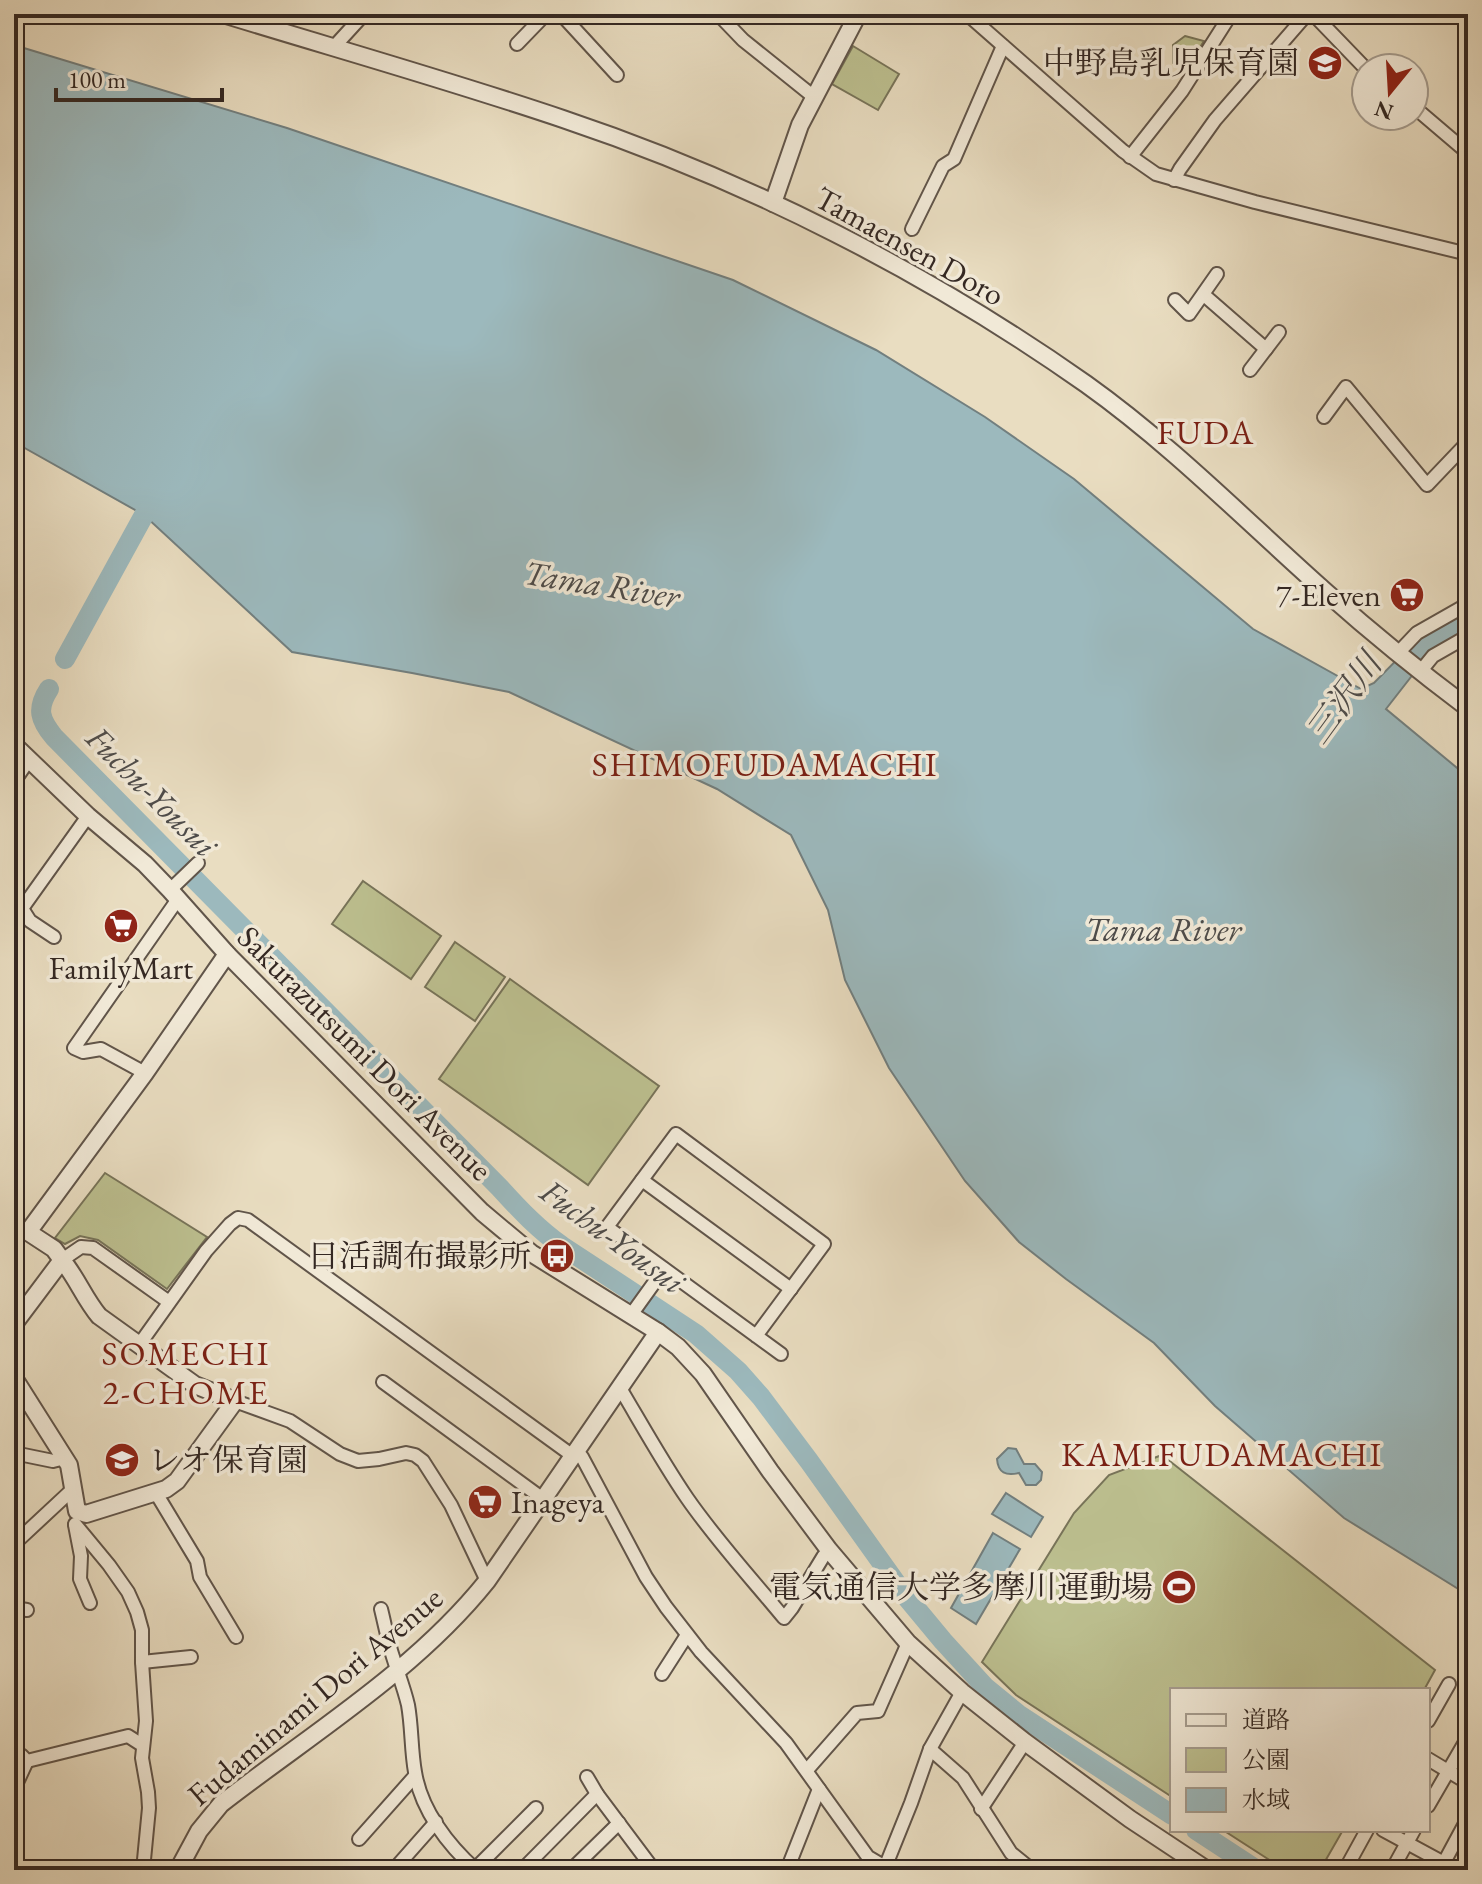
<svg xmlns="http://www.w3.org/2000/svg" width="1482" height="1884" viewBox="0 0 1482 1884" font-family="'EB Garamond','Noto Serif JP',serif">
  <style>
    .green { fill: #bcbf8f; stroke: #787459; stroke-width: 2 }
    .water { fill: #9cb9bd; stroke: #727f7f; stroke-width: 2 }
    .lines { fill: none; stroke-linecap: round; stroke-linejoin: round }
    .river { stroke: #9cb9bd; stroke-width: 20 }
    .minor-casing { stroke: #61554a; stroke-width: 16 }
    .tertiary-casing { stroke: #61554a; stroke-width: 20 }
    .minor { stroke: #f1e9d7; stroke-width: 12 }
    .tertiary { stroke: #f1e9d7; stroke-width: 16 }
    .labels { text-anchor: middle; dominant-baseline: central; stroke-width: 7; stroke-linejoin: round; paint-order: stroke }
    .poi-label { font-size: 32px; fill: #342823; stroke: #f1e9d7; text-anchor: end }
    .street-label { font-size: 32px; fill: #342823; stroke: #f1e9d7 }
    .neighbourhood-label { font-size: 34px; letter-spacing: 2px; fill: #7a1f14; stroke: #f1e9d7 }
    .water-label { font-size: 34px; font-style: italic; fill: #4e4c4a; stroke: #f1e9d7 }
  </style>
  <rect width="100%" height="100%" fill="#e9ddc1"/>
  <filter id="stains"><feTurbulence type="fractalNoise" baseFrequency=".0025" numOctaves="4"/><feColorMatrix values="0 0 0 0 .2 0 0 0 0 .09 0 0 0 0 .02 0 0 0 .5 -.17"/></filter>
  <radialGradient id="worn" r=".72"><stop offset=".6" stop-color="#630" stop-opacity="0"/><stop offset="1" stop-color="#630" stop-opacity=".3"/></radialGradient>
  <g class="green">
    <polygon points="1185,36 1204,41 1185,71 1173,63 1173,45"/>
    <polygon points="853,46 899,74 878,110 832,84"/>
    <polygon points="363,881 441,936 411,979 332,924"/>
    <polygon points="455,942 505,977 475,1021 425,987"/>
    <polygon points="510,979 659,1086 588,1185 439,1079"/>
    <polygon points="105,1173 207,1237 167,1289 98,1240 80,1236 65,1244 55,1238"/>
    <polygon points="1162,1455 1435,1670 1424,1690 1172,1690 1172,1797 1016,1695 982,1662 1074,1513 1109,1475"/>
    <polygon points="1223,1830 1343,1830 1320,1870 1285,1870"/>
  </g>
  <g class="water">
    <polygon points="14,45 287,128 733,280 876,350 985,417 1074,479 1253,629 1361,689 1374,683 1426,630 1468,607 1468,630 1432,650 1386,709 1468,777 1468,1595 1344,1518 1215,1406 1154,1343 1066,1279 1019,1242 965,1181 889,1068 845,980 828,910 791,835 717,789 509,692 412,673 292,652 144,515 14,442"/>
    <path d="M1008,1448L1016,1449L1024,1464H1035L1042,1472L1041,1480L1036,1485H1026L1019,1473C1006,1476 998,1473 997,1459Z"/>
    <polygon points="1006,1493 1043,1517 1031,1537 992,1514"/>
    <polygon points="993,1533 1020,1549 976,1624 951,1608"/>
  </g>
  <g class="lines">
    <g class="river">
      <polyline points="65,659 144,515 160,497"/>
      <path d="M49,689C36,709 40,720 54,737L500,1188C520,1210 539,1230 562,1246L696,1334L738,1371L761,1397L809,1461L904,1594L943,1641L985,1687L1018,1714L1172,1815"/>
      <polyline points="1196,1830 1257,1870"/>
    </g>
    <g class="minor-casing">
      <g id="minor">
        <polyline points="561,14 617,75"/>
        <polyline points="718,14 743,40 814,97"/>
        <polyline points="967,14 1123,151 1156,174 1255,202 1468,254"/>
        <polyline points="1313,14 1366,69"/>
        <polyline points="517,44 546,14"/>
        <polyline points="333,48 364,14"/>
        <polyline points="1414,107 1468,153"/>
        <polyline points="1130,157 1182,91 1231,14"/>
        <polyline points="1174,180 1180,169 1215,120 1307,14"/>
        <polyline points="912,229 943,166 954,159 1003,46"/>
        <polyline points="1204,295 1266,349"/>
        <polyline points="1175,300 1189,314 1217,274"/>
        <polyline points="1250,370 1279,332"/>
        <polyline points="1324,417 1346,387 1427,485 1468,442"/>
        <polyline points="1398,653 1417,633 1468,604"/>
        <polyline points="1420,672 1433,656 1468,636"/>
        <polyline points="170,890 198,863"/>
        <polyline points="14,896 30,921 54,937"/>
        <polyline points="23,907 88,816"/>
        <polyline points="145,1073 101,1049 83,1052 74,1048 178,899"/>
        <polyline points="642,1180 791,1289"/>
        <polyline points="62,1260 81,1247 93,1248 169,1302"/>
        <polyline points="631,1315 664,1269"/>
        <path d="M756,1336L824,1244L676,1134L607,1227C665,1270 723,1312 781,1354"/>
        <polyline points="139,1345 206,1251 230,1224 238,1218 248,1220 573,1456"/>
        <polyline points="383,1382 543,1499"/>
        <path d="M620,1388C642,1425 663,1463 687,1498C716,1540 751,1578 784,1618L792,1608L823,1557L829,1550"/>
        <polyline points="235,1401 290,1421 340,1454 358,1461 379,1459 406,1453 415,1455 423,1461 451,1505 487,1581"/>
        <polyline points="577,1451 582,1457 646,1577 666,1607 701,1652 786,1743 868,1857 885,1867"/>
        <polyline points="14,1453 53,1461 65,1458"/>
        <polyline points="156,1493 197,1561 200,1577 236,1637"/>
        <polyline points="75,1524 109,1565 128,1592 137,1612 142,1630 142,1662 146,1721 142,1758 148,1792 149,1808 143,1870"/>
        <polyline points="75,1525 81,1556 80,1579 90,1603"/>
        <polyline points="14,1544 73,1489"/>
        <polyline points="14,1608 27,1610"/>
        <path d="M381,1609C385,1625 388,1642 393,1657C398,1673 404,1688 408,1705C412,1727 411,1750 415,1772C421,1810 448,1845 476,1870"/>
        <polyline points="142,1662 191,1657"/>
        <polyline points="662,1674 687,1635"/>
        <polyline points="1428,1721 1449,1684"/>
        <polyline points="930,1749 963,1778 1011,1853 1032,1870"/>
        <polyline points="14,1752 21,1755 27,1761 128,1736 142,1745"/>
        <polyline points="1428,1759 1468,1783"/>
        <polyline points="807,1770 857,1713 878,1711 908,1643"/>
        <polyline points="587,1777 597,1794 654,1870"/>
        <polyline points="14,1789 27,1761"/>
        <polyline points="1428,1806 1468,1737"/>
        <polyline points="981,1809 1025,1742"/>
        <polyline points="1383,1830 1444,1863"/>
        <polyline points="359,1839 415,1776"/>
        <polyline points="398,1865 436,1822"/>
        <polyline points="1441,1868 1468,1818"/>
        <polyline points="475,1869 536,1808"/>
        <polyline points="522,1870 597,1794"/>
        <polyline points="571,1870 619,1823"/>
        <polyline points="787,1870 819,1789"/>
        <polyline points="884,1870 911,1803 930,1749 962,1692"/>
        <polyline points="1345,1870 1367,1830"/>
        <polyline points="1392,1870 1414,1830"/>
      </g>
    </g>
    <g class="tertiary-casing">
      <g id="tertiary">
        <path d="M223,14C337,49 451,81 563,119C748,181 927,272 1086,384C1173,446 1248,523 1327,593C1373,634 1420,672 1468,708"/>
        <polyline points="773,203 800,125 858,14"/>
        <polyline points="14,745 88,816 145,864 170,890 227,954 482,1212 531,1253 658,1332 678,1347 703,1374 770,1471 829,1550 908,1643 962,1692 1025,1742 1130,1819 1207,1870"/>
        <polyline points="14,778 27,759"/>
        <polyline points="14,1324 62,1260 54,1249 28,1232 145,1073 227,954"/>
        <path d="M14,1378L69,1465L77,1511L86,1514L166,1489L177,1481L235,1401L195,1385L99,1316C84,1298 77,1278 62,1260"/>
        <path d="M178,1870L199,1831L221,1804C311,1734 415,1671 487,1581L658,1332"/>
      </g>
    </g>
    <use href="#minor" class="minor"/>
    <use href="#tertiary" class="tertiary"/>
  </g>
  <defs>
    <g id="school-disc" transform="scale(1.8)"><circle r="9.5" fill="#8f2418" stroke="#f1e9d7"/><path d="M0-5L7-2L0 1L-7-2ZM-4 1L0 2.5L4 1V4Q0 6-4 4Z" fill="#fff"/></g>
    <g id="supermarket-disc" transform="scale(1.8)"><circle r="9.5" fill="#8f2418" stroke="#f1e9d7"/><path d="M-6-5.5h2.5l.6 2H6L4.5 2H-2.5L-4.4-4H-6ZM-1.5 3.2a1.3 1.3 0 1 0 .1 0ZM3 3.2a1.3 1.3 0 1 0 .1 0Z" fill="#fff"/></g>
    <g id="bus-disc" transform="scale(1.8)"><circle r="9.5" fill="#8f2418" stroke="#f1e9d7"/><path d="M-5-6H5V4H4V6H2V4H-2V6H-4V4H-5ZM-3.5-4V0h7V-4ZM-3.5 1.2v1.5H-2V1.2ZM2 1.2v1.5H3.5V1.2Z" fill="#fff"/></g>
    <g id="stadium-disc" transform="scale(1.8)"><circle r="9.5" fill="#8f2418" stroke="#f1e9d7"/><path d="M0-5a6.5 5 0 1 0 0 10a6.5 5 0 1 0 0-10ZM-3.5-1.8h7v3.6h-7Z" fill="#fff"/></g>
  </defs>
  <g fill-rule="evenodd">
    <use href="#school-disc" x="1325" y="63"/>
    <use href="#supermarket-disc" x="1407" y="595"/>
    <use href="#supermarket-disc" x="121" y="926"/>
    <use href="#bus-disc" x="557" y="1256"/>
    <use href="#school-disc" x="122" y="1460"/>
    <use href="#supermarket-disc" x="485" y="1502"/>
    <use href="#stadium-disc" x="1179" y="1587"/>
  </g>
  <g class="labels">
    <g class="poi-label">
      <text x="1299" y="63">中野島乳児保育園</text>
      <text x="1381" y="595">7-Eleven</text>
      <text x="121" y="968" text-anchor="middle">FamilyMart</text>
      <text x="531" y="1256">日活調布撮影所</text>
      <text x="148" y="1460" text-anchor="start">レオ保育園</text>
      <text x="511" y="1502" text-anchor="start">Inageya</text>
      <text x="1153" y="1587">電気通信大学多摩川運動場</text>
    </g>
    <g class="street-label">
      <text transform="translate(910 246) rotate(29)">Tamaensen Doro</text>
      <text transform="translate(365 1053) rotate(45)">Sakurazutsumi Dori Avenue</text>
      <text transform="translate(315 1696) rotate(-40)">Fudaminami Dori Avenue</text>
    </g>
    <g class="neighbourhood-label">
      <text x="1206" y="432">FUDA</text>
      <text x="765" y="764">SHIMOFUDAMACHI</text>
      <text x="186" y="1353">SOMECHI<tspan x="186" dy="39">2-CHOME</tspan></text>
      <text x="1222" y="1454">KAMIFUDAMACHI</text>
    </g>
    <g class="water-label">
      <text transform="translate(602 584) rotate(9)">Tama River</text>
      <text transform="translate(1343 698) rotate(-54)">三沢川</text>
      <text transform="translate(152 791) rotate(45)">Fuchu-Yousui</text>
      <text x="1163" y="929">Tama River</text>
      <text transform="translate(613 1236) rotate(36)">Fuchu-Yousui</text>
    </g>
  </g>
  <rect width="1482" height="1884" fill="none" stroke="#e9ddc1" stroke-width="48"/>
  <rect x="16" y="16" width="1450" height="1852" fill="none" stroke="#342823" stroke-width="4"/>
  <rect x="24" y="24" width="1434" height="1836" fill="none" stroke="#342823" stroke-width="2"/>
  <rect x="1170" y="1688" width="260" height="144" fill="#f1e9d7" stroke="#a59c8f" stroke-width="2"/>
  <rect x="1186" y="1714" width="40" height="12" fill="#f1e9d7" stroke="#a59c8f" stroke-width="2"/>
  <text x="1242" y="1728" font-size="24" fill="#342823">道路</text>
  <rect x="1186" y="1748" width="40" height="24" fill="#bcbf8f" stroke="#a59c8f" stroke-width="2"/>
  <text x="1242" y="1768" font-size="24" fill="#342823">公園</text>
  <rect x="1186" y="1788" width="40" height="24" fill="#9cb9bd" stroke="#a59c8f" stroke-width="2"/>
  <text x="1242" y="1808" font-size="24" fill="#342823">水域</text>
  <g transform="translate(1390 92) rotate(198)"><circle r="38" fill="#f1e9d7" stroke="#a59c8f" stroke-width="2"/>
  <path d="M0-6L14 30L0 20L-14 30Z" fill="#8f2418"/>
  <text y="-12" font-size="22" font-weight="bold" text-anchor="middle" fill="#342823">N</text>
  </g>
  <path d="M56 88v12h166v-12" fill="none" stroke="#342823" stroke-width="4"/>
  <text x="68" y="88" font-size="24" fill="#342823" stroke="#f1e9d7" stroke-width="6" paint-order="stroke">100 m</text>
  <rect width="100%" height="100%" filter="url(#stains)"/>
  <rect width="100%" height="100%" fill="url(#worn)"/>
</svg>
